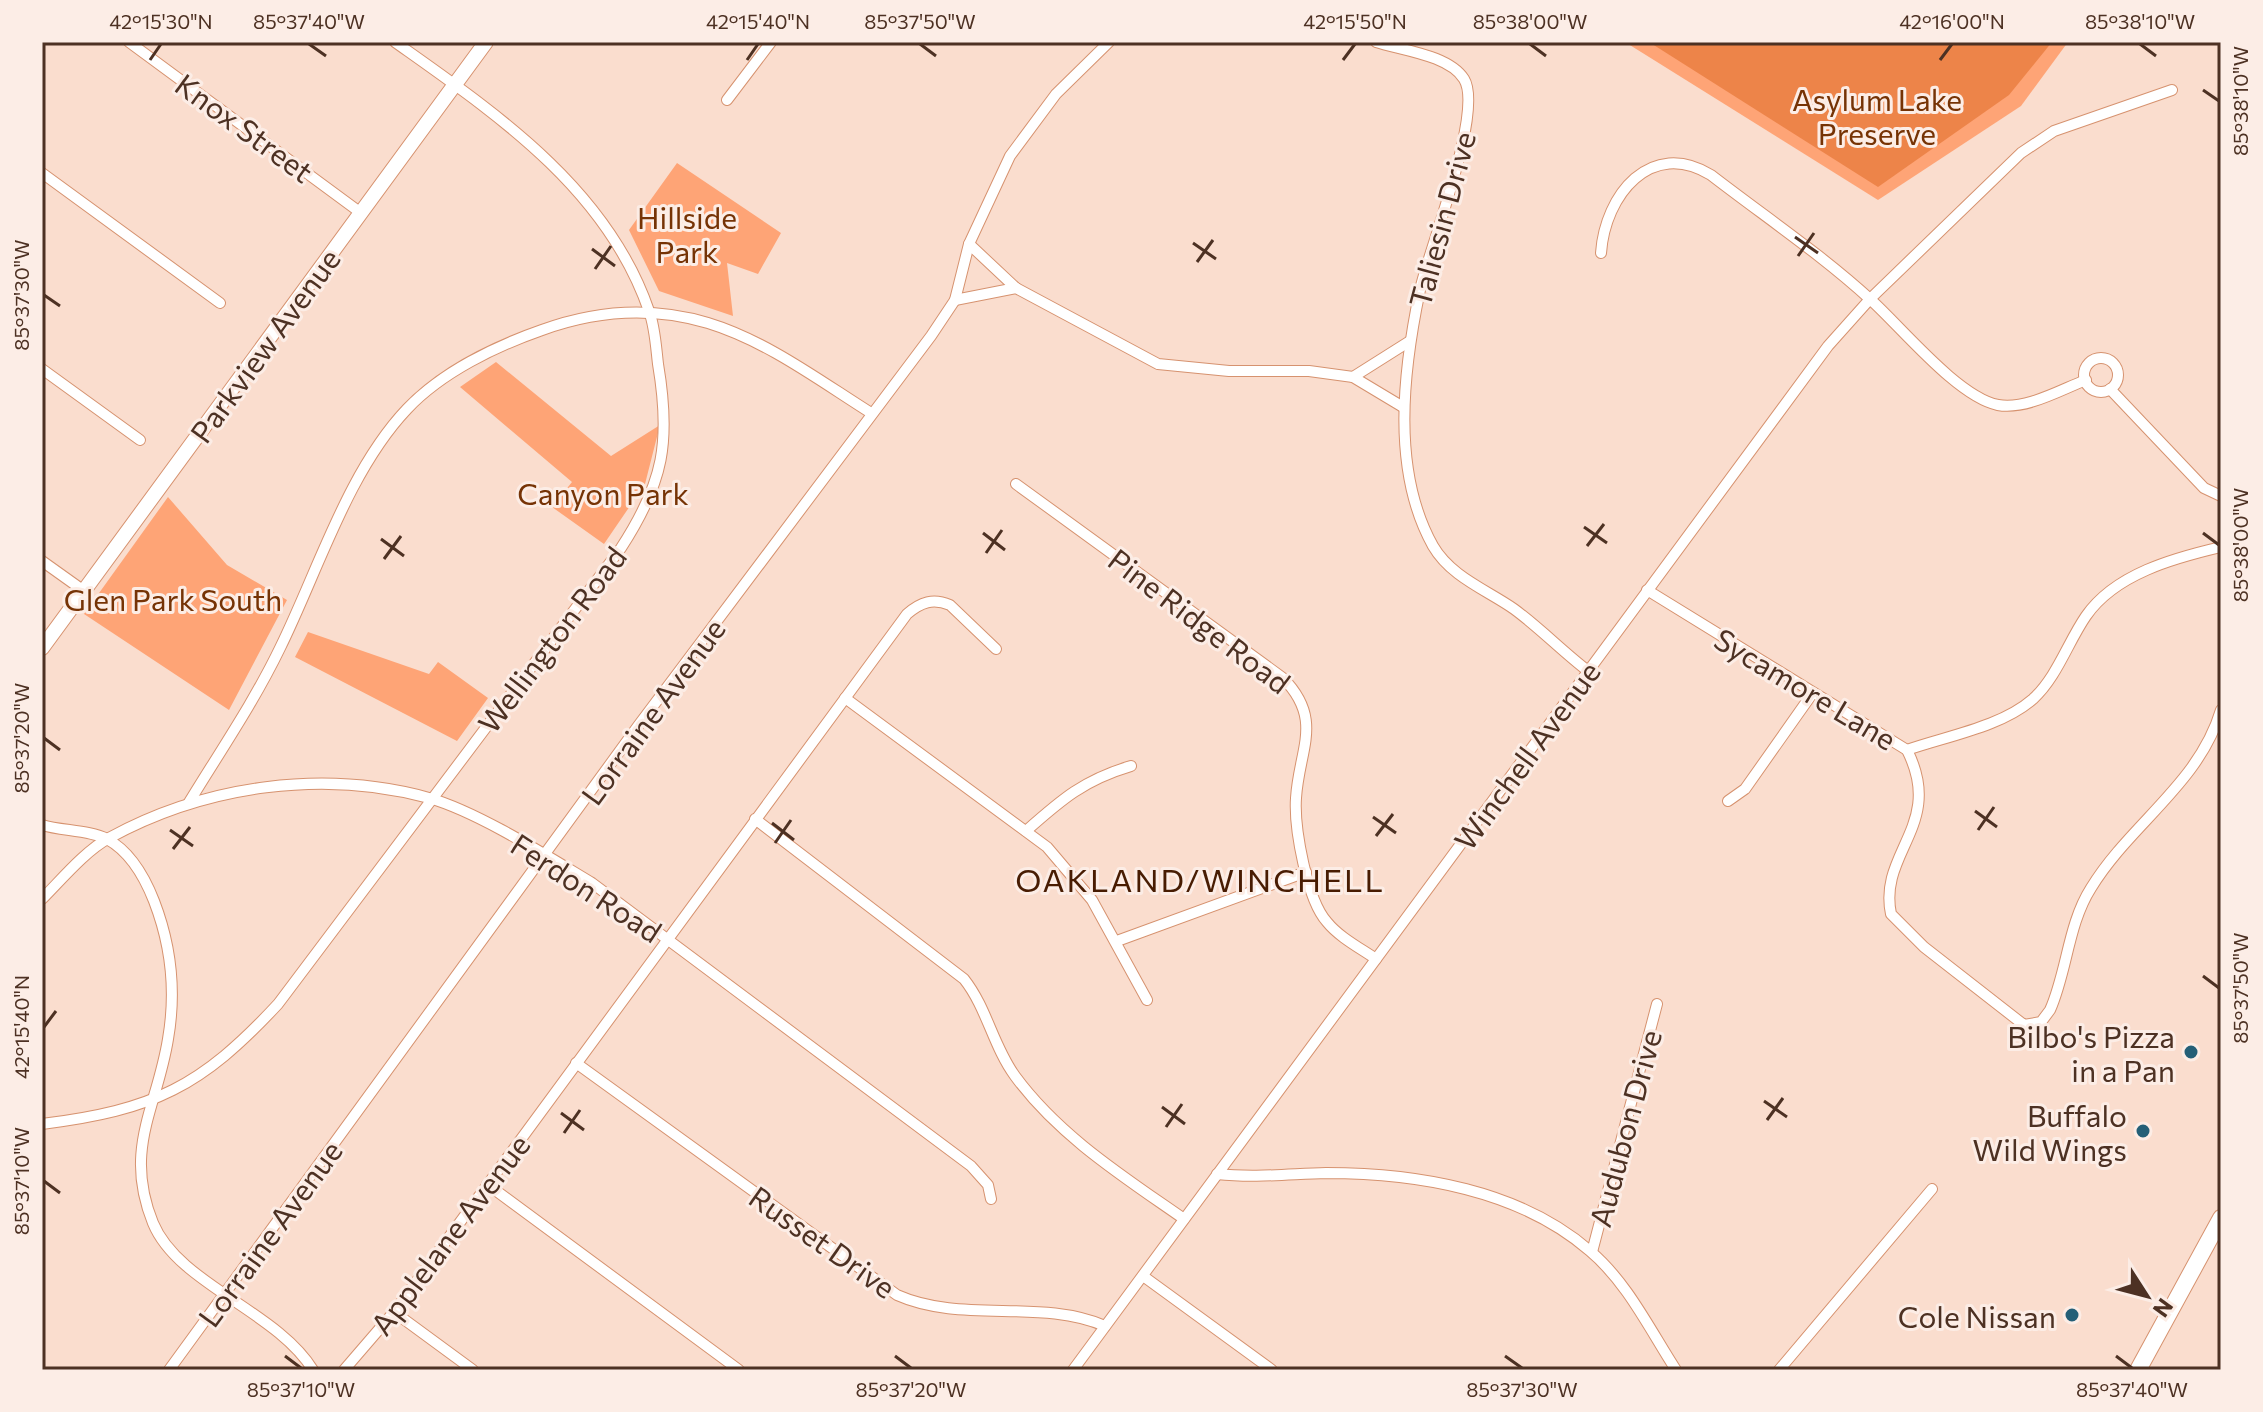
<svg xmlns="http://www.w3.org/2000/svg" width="2263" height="1412" viewBox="0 0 2263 1412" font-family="Commissioner,sans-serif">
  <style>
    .green { fill: #fea476 }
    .forest { fill: #ed8449 }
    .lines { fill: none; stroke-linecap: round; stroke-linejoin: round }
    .street-casing { stroke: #d6926f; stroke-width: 12 }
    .secondary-casing { stroke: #d6926f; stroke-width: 16 }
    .primary-casing { stroke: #d6926f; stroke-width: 18 }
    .street { stroke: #fff; stroke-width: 10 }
    .secondary { stroke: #fff; stroke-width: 14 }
    .primary { stroke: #fff; stroke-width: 16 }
    .ticks { fill: none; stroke: #4d3123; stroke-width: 3 }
    .poi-dot { fill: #245f77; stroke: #fcede6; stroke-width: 3 }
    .labels { text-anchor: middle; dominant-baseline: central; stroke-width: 6; stroke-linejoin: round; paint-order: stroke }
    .park-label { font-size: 30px; fill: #763305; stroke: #fcede6 }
    .street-label { font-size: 30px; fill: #4d3123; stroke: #fcede6 }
    .poi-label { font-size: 30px; fill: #4d3123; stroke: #fcede6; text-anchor: end }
    .neighbourhood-label { font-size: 32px; letter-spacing: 2px; fill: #481c02; stroke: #fcede6 }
    .neatline { fill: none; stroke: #4d3123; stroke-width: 3 }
    .ticks-label { font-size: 20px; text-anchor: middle; fill: #4d3123 }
  </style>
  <rect width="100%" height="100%" fill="#faddce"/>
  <g class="green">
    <polygon points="1625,42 2068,42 2021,106 1878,200"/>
    <polygon points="677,163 781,233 758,274 727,263 733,316 659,291 629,230"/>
    <polygon points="496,362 611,456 660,425 645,484 604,544 552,507 572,482 460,387"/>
    <polygon points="168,497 227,565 287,600 229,710 84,614"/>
    <polygon points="308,632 429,674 438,662 488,698 457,741 295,657"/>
  </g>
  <polygon class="forest" points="1649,42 2052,42 2009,95 1878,187"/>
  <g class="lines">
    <g class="street-casing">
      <g id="street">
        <polyline points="129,42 361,213"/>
        <path d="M1376,42C1401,50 1449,55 1464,79C1484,111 1429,249 1420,290C1403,371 1391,471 1433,546C1451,577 1487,590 1514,609C1540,628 1563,652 1588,671"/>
        <polyline points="727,100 771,42"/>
        <polyline points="42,173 220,303"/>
        <polyline points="969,244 1016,288"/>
        <path d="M1601,253C1605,195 1651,138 1711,175C1764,216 1822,255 1871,300C1902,328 1958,397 1998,405C2026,410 2060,390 2086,380"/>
        <polyline points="955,300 1016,288 1158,364 1229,371 1309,371 1353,377 1403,407"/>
        <circle cx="2101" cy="375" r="17"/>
        <polyline points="42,369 140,440"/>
        <polyline points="1353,377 1410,341"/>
        <polyline points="2110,389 2204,488 2221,496"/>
        <path d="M1016,484L1283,678C1324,720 1299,749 1296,798C1294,828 1307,900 1327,922C1339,937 1360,948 1376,959"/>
        <polyline points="42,561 84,591"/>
        <path d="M1647,590L1907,750C1945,825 1878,852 1891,914L1924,947L2024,1025L2041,1022L2050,1010C2067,972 2068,924 2091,888C2130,824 2199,784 2221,710"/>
        <polyline points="845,698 1047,847 1092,900 1147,1000"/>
        <path d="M1907,750C1947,736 2001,727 2033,699C2057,677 2068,642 2086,616C2115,574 2174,558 2221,547"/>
        <polyline points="1728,801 1745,789 1812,694"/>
        <path d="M188,804C219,753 254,702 280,648C318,571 348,471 407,409C442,372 496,346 542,330C597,310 651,306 708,323C767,341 820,381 871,413"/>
        <path d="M755,819L964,979C987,1008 993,1046 1015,1076C1059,1136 1124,1177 1184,1219"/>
        <path d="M42,825C62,831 89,830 107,839C131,852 145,878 154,901C171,945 176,993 168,1039C157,1108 123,1149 153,1223C178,1284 277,1311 313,1370"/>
        <path d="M1026,831C1062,799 1084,780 1131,766"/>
        <path d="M42,899C61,880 85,851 109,838C206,785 324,769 429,798C478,812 547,856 592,883L971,1166L988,1185L991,1199"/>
        <polyline points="1117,941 1306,872"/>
        <path d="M576,1063L897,1295C962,1324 1041,1298 1105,1326"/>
        <path d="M42,1124C154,1110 201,1087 278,1004L621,548C664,482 671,441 658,364C656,347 655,327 649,311C607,188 495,113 395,42"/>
        <path d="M1217,1174C1254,1178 1289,1174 1326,1173C1417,1173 1520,1190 1590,1251C1627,1282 1650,1330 1676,1370"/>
        <polyline points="487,1184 739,1370"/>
        <polyline points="1592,1252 1657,1004"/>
        <polyline points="1143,1276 1272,1370"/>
        <polyline points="394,1312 473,1370"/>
        <polyline points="169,1370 638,726 931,336 955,300 969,244 1010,156 1056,94 1109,42"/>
        <path d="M344,1370L394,1312L907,614C921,602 933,598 950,605L996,649"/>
        <polyline points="1073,1370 1828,346 1870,299 2021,153 2054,131 2172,90"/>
        <polyline points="1779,1370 1932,1189"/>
      </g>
    </g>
    <g class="secondary-casing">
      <polyline id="secondary" points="42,648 486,42"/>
    </g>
    <g class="primary-casing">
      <polyline id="primary" points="2138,1370 2221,1218"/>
    </g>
    <use href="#street" class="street"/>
    <use href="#secondary" class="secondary"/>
    <use href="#primary" class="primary"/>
  </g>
  <path class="ticks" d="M309,44L326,56M920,44L936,56M1530,44L1546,56M2140,44L2156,56M150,60L161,44M747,60L758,44M1343,60L1355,44M1940,60L1952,44M2203,90L2219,101M1795,237L1818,253M1193,243L1216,259M592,249L615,266M1798,256L1814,233M1197,262L1213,240M595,269L611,246M44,295L60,306M1584,527L1607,543M983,533L1005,550M2203,533L2219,545M381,539L404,556M1587,546L1604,524M986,553L1002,530M384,559L401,536M44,738L60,750M1975,811L1997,827M1373,817L1396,833M772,823L794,840M170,830L193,846M1978,830L1994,807M1376,836L1393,814M775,843L791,820M173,849L190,827M2203,976L2219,988M44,1027L56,1011M1764,1101L1787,1117M1162,1107L1185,1124M561,1113L584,1130M1767,1120L1783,1098M1166,1127L1182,1104M564,1133L580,1110M44,1181L60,1193M285,1356L301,1368M895,1356L911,1368M1505,1356L1522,1368M2116,1356L2132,1368"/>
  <g class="poi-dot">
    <circle cx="2191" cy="1052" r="8"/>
    <circle cx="2143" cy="1131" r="8"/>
    <circle cx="2072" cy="1315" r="8"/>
  </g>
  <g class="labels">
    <g class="park-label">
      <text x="1877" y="98">Asylum Lake<tspan x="1877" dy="34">Preserve</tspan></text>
      <text x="687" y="216">Hillside<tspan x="687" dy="34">Park</tspan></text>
      <text x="603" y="492">Canyon Park</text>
      <text x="173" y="598">Glen Park South</text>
    </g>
    <g class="street-label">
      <text transform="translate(245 127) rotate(36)">Knox Street</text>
      <text transform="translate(1441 219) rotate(-75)">Taliesin Drive</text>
      <text transform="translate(264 345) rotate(-54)">Parkview Avenue</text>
      <text transform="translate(1200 620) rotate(37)">Pine Ridge Road</text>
      <text transform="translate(551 639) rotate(-53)">Wellington Road</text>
      <text transform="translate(1806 688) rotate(31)">Sycamore Lane</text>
      <text transform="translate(652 711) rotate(-54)">Lorraine Avenue</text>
      <text transform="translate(1526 755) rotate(-54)">Winchell Avenue</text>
      <text transform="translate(587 887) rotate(33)">Ferdon Road</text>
      <text transform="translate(1624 1128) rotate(-75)">Audubon Drive</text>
      <text transform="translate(269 1233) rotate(-54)">Lorraine Avenue</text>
      <text transform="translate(449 1234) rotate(-53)">Applelane Avenue</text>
      <text transform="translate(823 1241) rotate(35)">Russet Drive</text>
    </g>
    <g class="poi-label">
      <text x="2175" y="1035">Bilbo's Pizza<tspan x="2175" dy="34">in a Pan</tspan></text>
      <text x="2127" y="1114">Buffalo<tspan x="2127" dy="34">Wild Wings</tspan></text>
      <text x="2056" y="1315">Cole Nissan</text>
    </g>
    <g class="neighbourhood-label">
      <text x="1200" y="879">OAKLAND/WINCHELL</text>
    </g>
  </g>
  <rect width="2263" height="1412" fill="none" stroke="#fcede6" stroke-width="88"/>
  <g transform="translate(2147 1296) rotate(126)" stroke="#fcede6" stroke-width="6" paint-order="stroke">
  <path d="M0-6L14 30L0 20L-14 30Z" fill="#4d3123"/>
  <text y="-12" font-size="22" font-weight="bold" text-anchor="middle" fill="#4d3123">N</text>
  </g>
  <rect x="44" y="44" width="2175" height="1324" class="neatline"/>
  <g class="ticks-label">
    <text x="161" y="29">42°15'30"N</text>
    <text x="309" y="29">85°37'40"W</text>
    <text x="758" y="29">42°15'40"N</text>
    <text x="920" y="29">85°37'50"W</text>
    <text x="1355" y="29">42°15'50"N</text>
    <text x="1530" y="29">85°38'00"W</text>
    <text x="1952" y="29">42°16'00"N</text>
    <text x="2140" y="29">85°38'10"W</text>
    <text transform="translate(2241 101) rotate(-90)" y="7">85°38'10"W</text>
    <text transform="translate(22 295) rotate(-90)" y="7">85°37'30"W</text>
    <text transform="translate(2241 545) rotate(-90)" y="7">85°38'00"W</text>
    <text transform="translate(22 738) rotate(-90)" y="7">85°37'20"W</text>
    <text transform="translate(2241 988) rotate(-90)" y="7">85°37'50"W</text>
    <text transform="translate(22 1027) rotate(-90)" y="7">42°15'40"N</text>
    <text transform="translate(22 1181) rotate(-90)" y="7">85°37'10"W</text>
    <text x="301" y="1397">85°37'10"W</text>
    <text x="911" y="1397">85°37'20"W</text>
    <text x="1522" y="1397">85°37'30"W</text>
    <text x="2132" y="1397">85°37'40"W</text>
  </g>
</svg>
